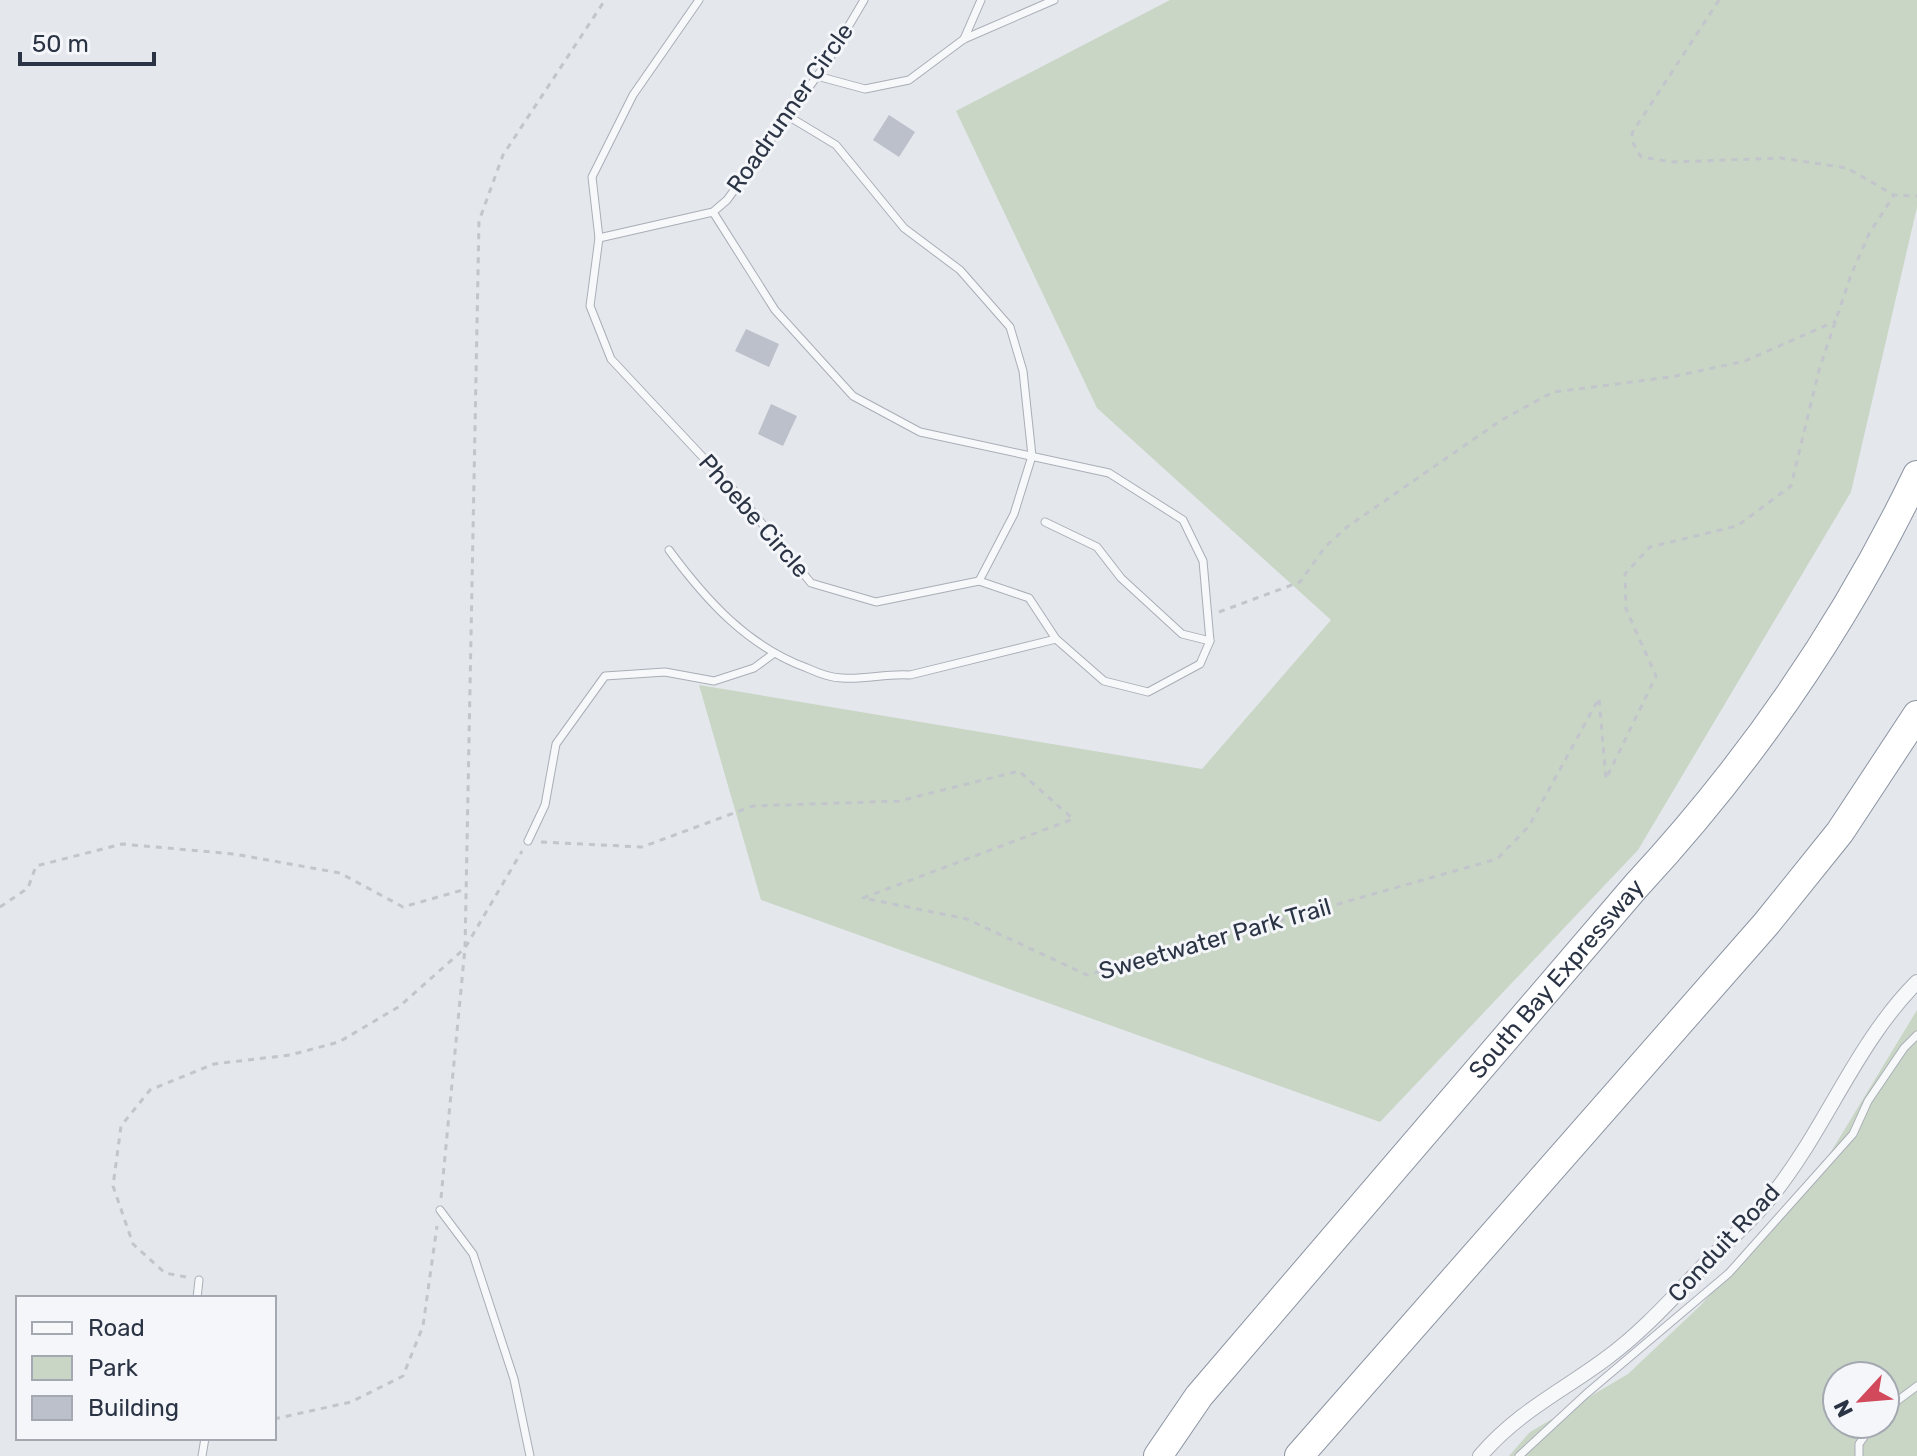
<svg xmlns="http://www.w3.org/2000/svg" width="1917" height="1456" viewBox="0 0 1917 1456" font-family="Rubik,sans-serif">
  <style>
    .green { fill: #c9d6c5; fill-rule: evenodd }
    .building { fill: #bbc0ca }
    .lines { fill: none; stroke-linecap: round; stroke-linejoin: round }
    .service-casing { stroke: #a9aeb7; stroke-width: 9 }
    .minor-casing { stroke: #a9aeb7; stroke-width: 16 }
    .motorway-casing { stroke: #8b94a3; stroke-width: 30 }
    .path { stroke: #c2c5cb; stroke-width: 3; stroke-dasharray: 6 6; stroke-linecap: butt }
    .service { stroke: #f7f8fa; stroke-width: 7 }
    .minor { stroke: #f7f8fa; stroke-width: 14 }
    .motorway { stroke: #fff; stroke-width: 28 }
    .labels { text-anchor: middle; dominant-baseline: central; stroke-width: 6; stroke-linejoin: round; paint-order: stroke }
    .street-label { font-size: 24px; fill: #2b3445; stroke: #f4f6f9 }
  </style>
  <rect width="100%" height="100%" fill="#e4e7ec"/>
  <g class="green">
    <polygon points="1170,0 1917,0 1917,207 1851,492 1638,850 1380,1122 761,900 699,685 1202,769 1331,620 1097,408 956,111"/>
    <path d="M1917,1010V1456H1509L1530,1432L1628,1374L1701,1305L1826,1160ZM1837,1376H1885V1424H1837Z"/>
  </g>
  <g class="building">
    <polygon points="889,115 915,132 899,157 873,140"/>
    <polygon points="746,329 779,344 769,367 735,351"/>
    <polygon points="771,404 797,416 783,446 758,434"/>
  </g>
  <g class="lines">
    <g class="service-casing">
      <g id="service">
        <polyline points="964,39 981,0"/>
        <polyline points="817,76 865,89 909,80 964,39 1054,0"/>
        <polyline points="788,116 836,145 904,228 960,270 1010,327 1023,371 1032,456 1014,514 979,581"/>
        <polyline points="713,212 775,310 853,396 920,432 1109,473 1183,520 1203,561 1210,641 1200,664 1148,692 1104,681 1056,639 1029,598 979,581 876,602 811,583 741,498 611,359 590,306 599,238 713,212 727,200 828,61 864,0"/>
        <polyline points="599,238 592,177 633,95 699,0"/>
        <polyline points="1045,522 1097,547 1121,578 1182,634 1210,641"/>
        <path d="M669,550C706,600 747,646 807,668C818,673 830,678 842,678C865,680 887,673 910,675L1056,639"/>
        <polyline points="528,841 545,805 556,744 605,676 665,672 714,681 754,668 773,654"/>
        <polyline points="440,1210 473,1254 514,1379 530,1456"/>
        <polyline points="197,1298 199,1280"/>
        <polyline points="1885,1410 1917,1386"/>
        <polyline points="202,1456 205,1438"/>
        <polyline points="1519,1456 1586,1394 1729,1273 1853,1134 1868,1101 1904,1048 1917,1035"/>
        <polyline points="1859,1456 1859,1444 1873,1424"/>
      </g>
    </g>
    <g class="minor-casing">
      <path id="minor" d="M1480,1456C1518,1412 1559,1393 1604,1360C1644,1331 1676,1294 1710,1259C1730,1239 1752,1220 1770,1198C1825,1131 1855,1044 1917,982"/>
    </g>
    <g class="motorway-casing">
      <g id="motorway">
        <path id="s1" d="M1158,1456L1199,1396L1636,886C1751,762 1844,627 1917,475"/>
        <polyline points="1299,1456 1766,924 1840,832 1917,715"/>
      </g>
    </g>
    <g class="path">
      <polyline points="1719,0 1632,133 1633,143 1641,157 1672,162 1781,158 1847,168 1894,195 1917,196"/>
      <polyline points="1219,612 1300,582 1325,547 1347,527 1500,421 1553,392 1671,377 1745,361 1836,321"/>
      <polyline points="541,842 642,847 753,806 899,801 1019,771 1073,819 863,898 967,919 1087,975 1497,859 1529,826 1599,698 1606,779 1656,676 1626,609 1625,574 1650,547 1737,526 1791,486 1819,370 1851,275 1869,234 1894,195"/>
      <polyline points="0,907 28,888 36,866 122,844 234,854 340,873 403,907 466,889"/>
      <polyline points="441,1198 465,948 479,221 503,155 605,0"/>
      <polyline points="186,1277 165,1273 133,1244 113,1186 121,1126 150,1090 214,1064 290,1055 339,1042 400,1006 465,948 522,851"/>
      <polyline points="274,1419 351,1402 403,1376 423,1326 437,1226"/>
    </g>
    <use href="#service" class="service"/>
    <use href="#minor" class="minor"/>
    <use href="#motorway" class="motorway"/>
  </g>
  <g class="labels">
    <g class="street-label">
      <text transform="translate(790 108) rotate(-55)">Roadrunner Circle</text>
      <text transform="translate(754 516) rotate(49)">Phoebe Circle</text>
      <text transform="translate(1215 939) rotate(-16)">Sweetwater Park Trail</text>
      <text stroke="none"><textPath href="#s1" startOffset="622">South Bay Expressway</textPath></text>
      <text transform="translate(1724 1243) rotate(-47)">Conduit Road</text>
    </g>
  </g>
  <rect x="16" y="1296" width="260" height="144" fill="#f4f6f9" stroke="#a4a8b1" stroke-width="2"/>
  <rect x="32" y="1322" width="40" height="12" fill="#f7f8fa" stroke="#a4a8b1" stroke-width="2"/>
  <text x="88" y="1336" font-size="24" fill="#2b3445">Road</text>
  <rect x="32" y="1356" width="40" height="24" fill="#c9d6c5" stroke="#a4a8b1" stroke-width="2"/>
  <text x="88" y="1376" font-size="24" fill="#2b3445">Park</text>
  <rect x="32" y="1396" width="40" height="24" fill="#bbc0ca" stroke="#a4a8b1" stroke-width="2"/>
  <text x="88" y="1416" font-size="24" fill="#2b3445">Building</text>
  <g transform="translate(1861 1400) rotate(244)"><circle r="38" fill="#f4f6f9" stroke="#a4a8b1" stroke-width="2"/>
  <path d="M0-6L14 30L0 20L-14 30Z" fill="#d1495b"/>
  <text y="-12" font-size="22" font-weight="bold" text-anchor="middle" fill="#2b3445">N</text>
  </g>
  <path d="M20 52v12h134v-12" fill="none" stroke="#2b3445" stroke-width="4"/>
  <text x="32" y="52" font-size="24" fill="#2b3445" stroke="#f4f6f9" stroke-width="6" paint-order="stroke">50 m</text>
</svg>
